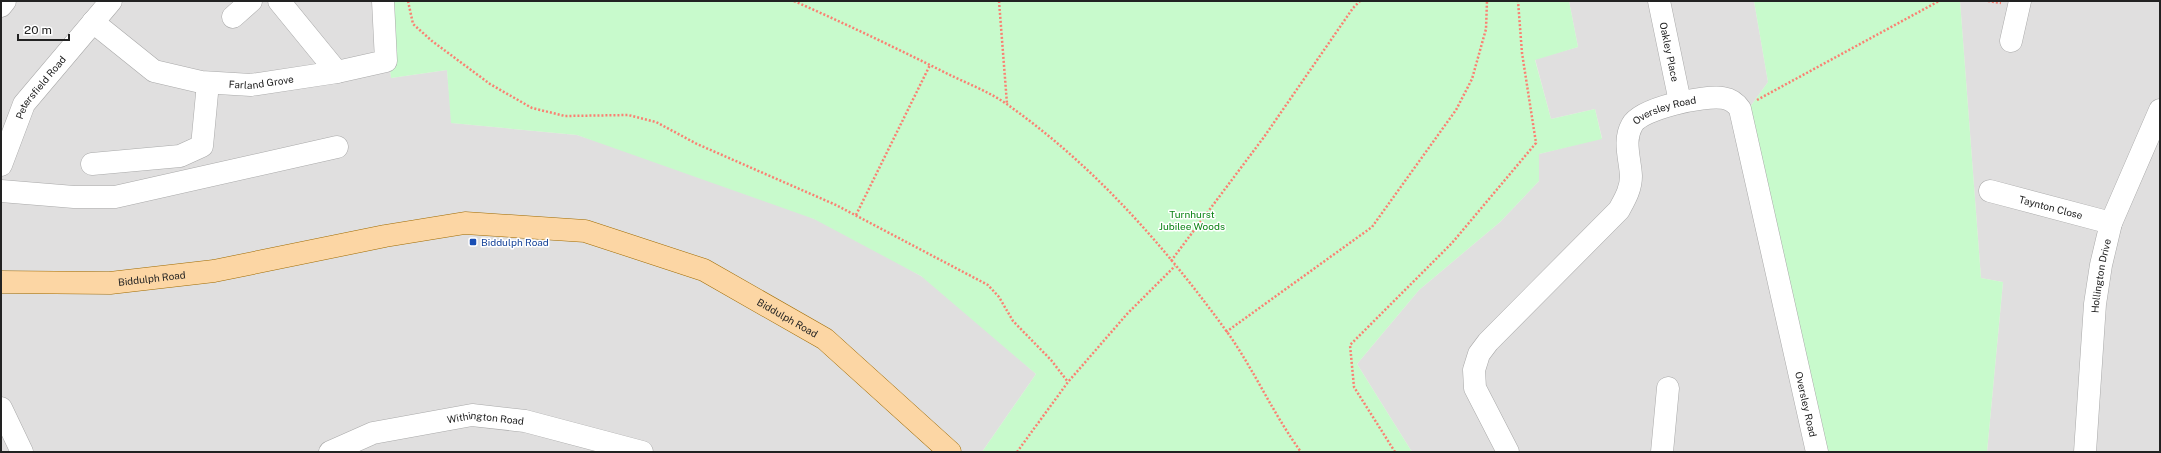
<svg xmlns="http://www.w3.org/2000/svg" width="2161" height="453" viewBox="0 0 2161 453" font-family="'Public Sans',sans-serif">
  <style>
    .residential { fill: #e0dfdf }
    .park { fill: #c8facc }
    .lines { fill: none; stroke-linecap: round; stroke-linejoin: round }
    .minor-casing { stroke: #a9a9a9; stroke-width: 23 }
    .major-casing { stroke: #a06b00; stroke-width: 23 }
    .path { stroke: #fa8072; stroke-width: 2.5; stroke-dasharray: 2 2; stroke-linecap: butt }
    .minor { stroke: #fff; stroke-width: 22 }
    .major { stroke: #fcd6a4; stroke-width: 22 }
    .transit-dot { fill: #1a4fb4; stroke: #fff; stroke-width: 1.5 }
    .labels { text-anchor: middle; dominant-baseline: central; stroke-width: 3; stroke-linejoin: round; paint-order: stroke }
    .street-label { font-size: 10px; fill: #222; stroke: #fff }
    .park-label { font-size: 10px; fill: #0c8416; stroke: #fff }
    .transit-label { font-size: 10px; fill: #164399; stroke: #fff; text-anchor: start }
  </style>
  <rect width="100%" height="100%" fill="#f2efe9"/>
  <g class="residential">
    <polygon points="1,1 383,1 391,78 447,70 452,123 577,135 735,186 841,230 933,283 1036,374 982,452 1,452"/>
    <polygon points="1569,1 1754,1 1768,82 1750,107 1828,452 1412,452 1357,364 1419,290 1500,222 1539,181 1539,154 1602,138 1595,109 1551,119 1535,59 1578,47"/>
    <polygon points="1960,1 2160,1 2160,452 1987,452 2003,282 1981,278"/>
  </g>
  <g class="park">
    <polygon points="383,1 1569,1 1578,47 1535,60 1551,119 1595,109 1602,139 1539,154 1539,181 1500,222 1419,290 1357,364 1412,452 982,452 1036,374 921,276 814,219 577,135 451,123 447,70 391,78"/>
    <polygon points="1754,1 1960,1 1981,278 2003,282 1987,452 1828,452 1750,107 1768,82"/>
  </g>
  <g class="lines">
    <g class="minor-casing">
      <g id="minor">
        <polyline points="279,1 337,72"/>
        <path id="s1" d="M1659,1L1680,102"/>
        <polyline points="1,6 5,1"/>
        <polyline points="233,17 251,1"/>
        <path id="s2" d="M93,22L154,71L201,82L251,85L337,72L386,61L383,1"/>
        <polyline points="2011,41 2020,1"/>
        <polyline points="92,164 180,156 202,146 208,83"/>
        <path id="s3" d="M1,165L24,104L111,1"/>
        <polyline points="1,191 74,197 115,197 337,147"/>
        <path id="s4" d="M1990,191L2111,223"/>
        <polyline points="1,408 22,452"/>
        <path id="s5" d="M330,452L373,433L472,415L525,421L642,452"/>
        <path id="s6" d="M1508,452L1475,388L1474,370L1479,354L1488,342L1619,210C1625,199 1631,189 1631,176C1630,158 1623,141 1632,125C1641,108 1704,95 1723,98C1730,99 1736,103 1740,109L1817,452"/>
        <polyline points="1662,452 1668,388"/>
        <path id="s7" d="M2085,452L2095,304L2101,265L2111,223L2160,110"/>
      </g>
    </g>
    <g class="major-casing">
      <g id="major">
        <path id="s8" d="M1,282L110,283L214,271L385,236L465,223L585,231L704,270L825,339L950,452"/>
      </g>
    </g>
    <g class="path">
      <polyline points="408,1 413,24 432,41 490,84 532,108 565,116 628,115 656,122 697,144 836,205 988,285 999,297 1013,321 1051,360 1068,382"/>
      <path d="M794,1C846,24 896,48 946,73C966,83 990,92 1008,105C1096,167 1167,249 1230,336C1256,374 1274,415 1301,452"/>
      <polyline points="999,1 1007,104"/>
      <polyline points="1988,1 2001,3"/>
      <polyline points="1757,100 1939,1"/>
      <polyline points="856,215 930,65"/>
      <polyline points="1171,261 1264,137 1353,8 1360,1"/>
      <polyline points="1226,332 1372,227 1456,110 1472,79 1486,29 1487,1"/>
      <polyline points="1017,452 1068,382 1127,314 1175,266"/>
      <polyline points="1395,452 1354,387 1350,345 1452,243 1536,143 1522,53 1518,1"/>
    </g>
    <use href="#minor" class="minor"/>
    <use href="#major" class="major"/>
  </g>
  <rect class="transit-dot" x="469" y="238" width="8" height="8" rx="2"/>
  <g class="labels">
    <g class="street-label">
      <text stroke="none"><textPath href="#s1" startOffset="52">Oakley Place</textPath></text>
      <text stroke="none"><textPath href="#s2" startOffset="187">Farland Grove</textPath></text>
      <text stroke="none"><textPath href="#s3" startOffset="88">Petersfield Road</textPath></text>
      <text stroke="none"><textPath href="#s6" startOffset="433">Oversley Road</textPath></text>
      <text stroke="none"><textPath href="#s4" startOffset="63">Taynton Close</textPath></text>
      <text stroke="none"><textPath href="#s7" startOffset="177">Hollington Drive</textPath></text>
      <text stroke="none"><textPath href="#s8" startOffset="151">Biddulph Road</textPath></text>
      <text stroke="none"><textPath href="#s8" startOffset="811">Biddulph Road</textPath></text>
      <text stroke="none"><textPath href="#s6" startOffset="817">Oversley Road</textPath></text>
      <text stroke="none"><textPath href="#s5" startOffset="161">Withington Road</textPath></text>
    </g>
    <g class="park-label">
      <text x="1192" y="214">Turnhurst<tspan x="1192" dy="12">Jubilee Woods</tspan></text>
    </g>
    <g class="transit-label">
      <text x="481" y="242">Biddulph Road</text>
    </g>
  </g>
  <rect width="2161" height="453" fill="none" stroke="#222222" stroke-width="4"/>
  <path d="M18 34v6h51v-6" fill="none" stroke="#222222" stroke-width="2"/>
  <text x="24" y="34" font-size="12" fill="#222222" stroke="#ffffff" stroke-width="3" paint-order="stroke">20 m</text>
</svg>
